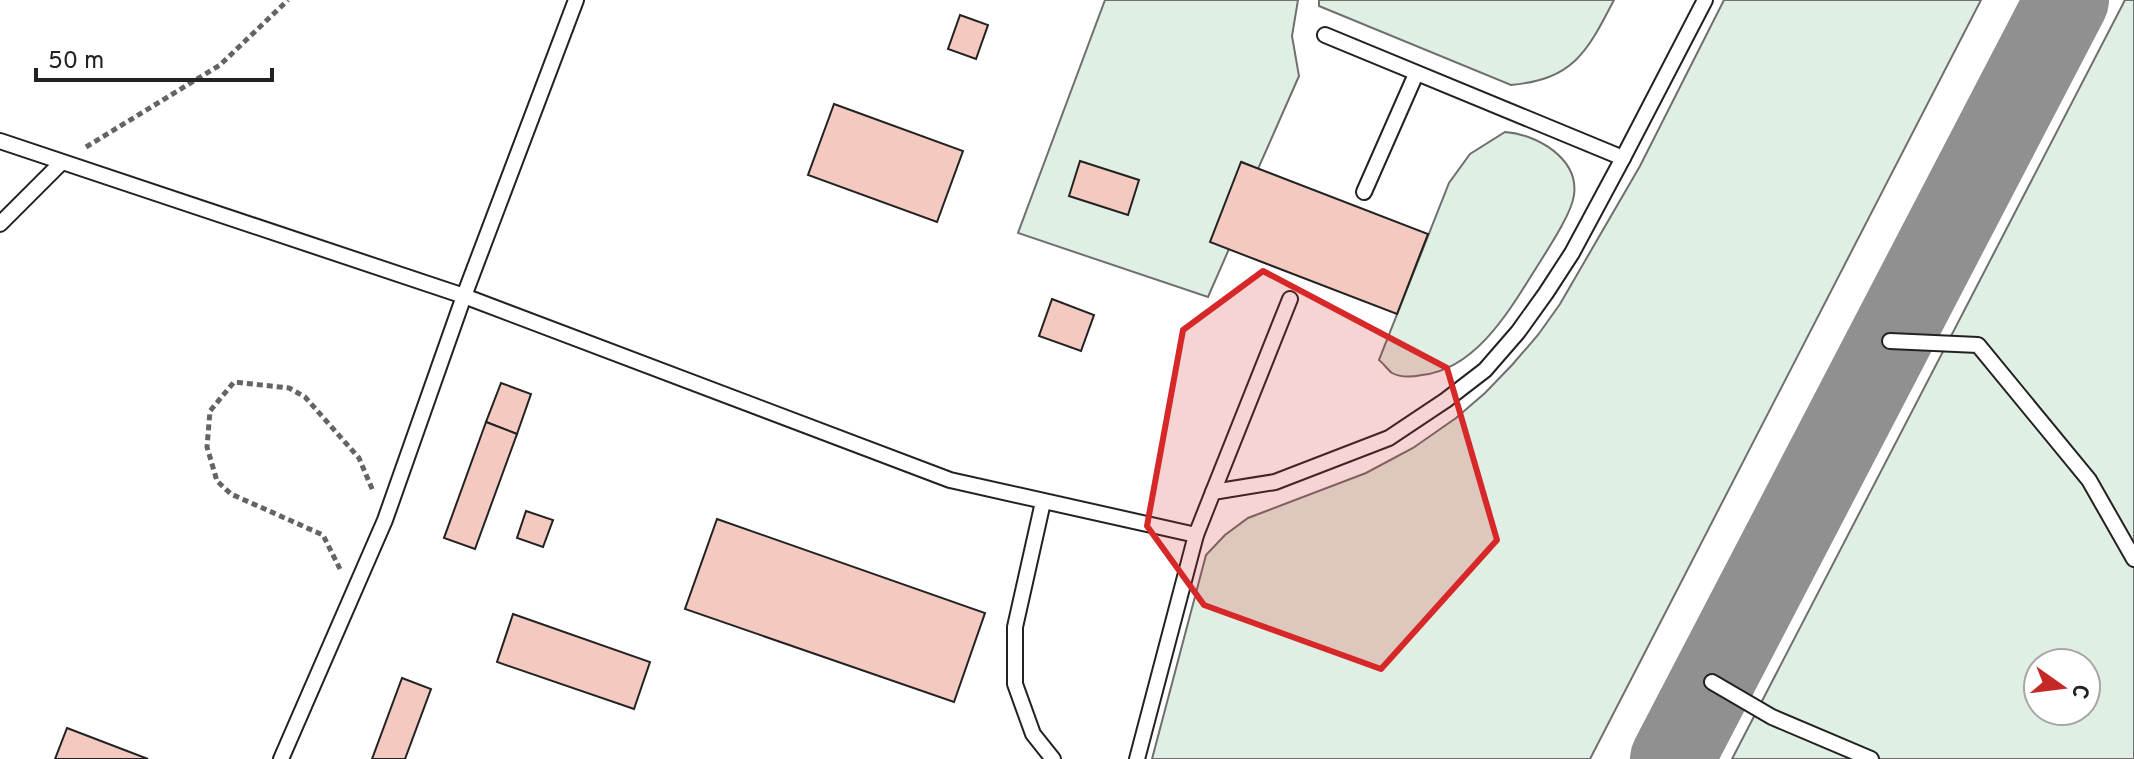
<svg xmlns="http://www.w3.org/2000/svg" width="2134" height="759" viewBox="0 0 2134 759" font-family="Overpass,sans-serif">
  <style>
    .green { fill: #e0efe3; stroke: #6f6f6f; stroke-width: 2; fill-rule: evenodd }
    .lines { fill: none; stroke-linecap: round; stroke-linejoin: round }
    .taxiway { stroke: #909090; stroke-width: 84 }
    .building { fill: #f3c9c0; stroke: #222; stroke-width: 2 }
    .service-casing { stroke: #222; stroke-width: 18 }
    .path { stroke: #646464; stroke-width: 5; stroke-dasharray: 6 4; stroke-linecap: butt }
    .service { stroke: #fff; stroke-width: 14 }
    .marked { fill: #d62828; fill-opacity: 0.2; stroke: #d62828; stroke-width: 6; stroke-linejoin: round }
  </style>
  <rect width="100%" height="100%" fill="#fff"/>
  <g class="green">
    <polygon points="1105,0 1298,0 1292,36 1299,76 1258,169 1242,162 1229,249 1208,297 1018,233"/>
    <path d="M1319,0H1614C1587,52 1574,79 1511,85L1319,6Z"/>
    <polygon points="1724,0 1981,0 1590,759 1152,759 1206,555 1225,535 1248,518 1366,473 1413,448 1456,418 1485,393 1512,365 1538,335 1560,304 1640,166"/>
    <path d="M2125,0H2134V759H1732ZM2038,663H2086V711H2038Z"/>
    <path d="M1505,132C1536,134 1579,158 1574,195C1572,213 1548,249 1538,265C1511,308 1477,369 1422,375C1412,377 1401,378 1392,373C1388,370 1383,363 1379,360L1449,183L1470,154Z"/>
  </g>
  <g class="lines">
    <polyline class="taxiway" points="1672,759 2067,0"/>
  </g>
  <g class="building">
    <polygon points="960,15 988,25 976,59 948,49"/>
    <polygon points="834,104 963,151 937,222 808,175"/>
    <polygon points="1080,161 1139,180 1128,215 1069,196"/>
    <polygon points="1241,162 1428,234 1397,314 1210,242"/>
    <polygon points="1052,299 1094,315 1081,351 1039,336"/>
    <polygon points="501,383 531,394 517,434 486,422"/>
    <polygon points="486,422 517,434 475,549 444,538"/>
    <polygon points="526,511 553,520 543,547 517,538"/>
    <polygon points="717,519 985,613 954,702 685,609"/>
    <polygon points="513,614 650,662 634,709 497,662"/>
    <polygon points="402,678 431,689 405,759 372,759"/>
    <polygon points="67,728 148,759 55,759"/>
  </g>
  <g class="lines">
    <g class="service-casing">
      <g id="service">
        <polyline points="1325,35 1623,158"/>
        <polyline points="0,141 464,296 950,480 1196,535"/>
        <polyline points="1364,192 1416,74"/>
        <polyline points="0,224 61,163"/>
        <polyline points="1890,341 1978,345 2089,480 2134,559"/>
        <polyline points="1213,492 1290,299"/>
        <polyline points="1043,502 1015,627 1015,684 1033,734 1053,759"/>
        <polyline points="1712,682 1772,717 1871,759"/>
        <polyline points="281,759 385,520 464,296 576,0"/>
        <polyline points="1137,759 1196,535 1213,492 1275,482 1389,438 1446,400 1485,370 1518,332 1546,293 1572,253 1623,158 1705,0"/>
      </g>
    </g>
    <g class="path">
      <polyline points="86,147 220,65 288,0"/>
      <polyline points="340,569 323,535 231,494 217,481 207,447 210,411 234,382 289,388 305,397 359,458 373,491"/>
    </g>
    <use href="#service" class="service"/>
  </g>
  <path class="marked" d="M1263,271L1447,368L1497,540L1381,669L1204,605L1147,526L1183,330Z"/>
  <g transform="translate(2062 687) rotate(104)"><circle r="38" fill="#ffffff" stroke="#a7a7a7" stroke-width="2"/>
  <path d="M0-6L14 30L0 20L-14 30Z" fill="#c62828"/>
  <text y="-12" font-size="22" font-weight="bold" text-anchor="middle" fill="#222222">С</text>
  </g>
  <path d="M36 68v12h236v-12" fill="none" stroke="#222222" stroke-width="4"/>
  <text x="48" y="68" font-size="24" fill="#222222" stroke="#ffffff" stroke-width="6" paint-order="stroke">50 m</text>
</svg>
